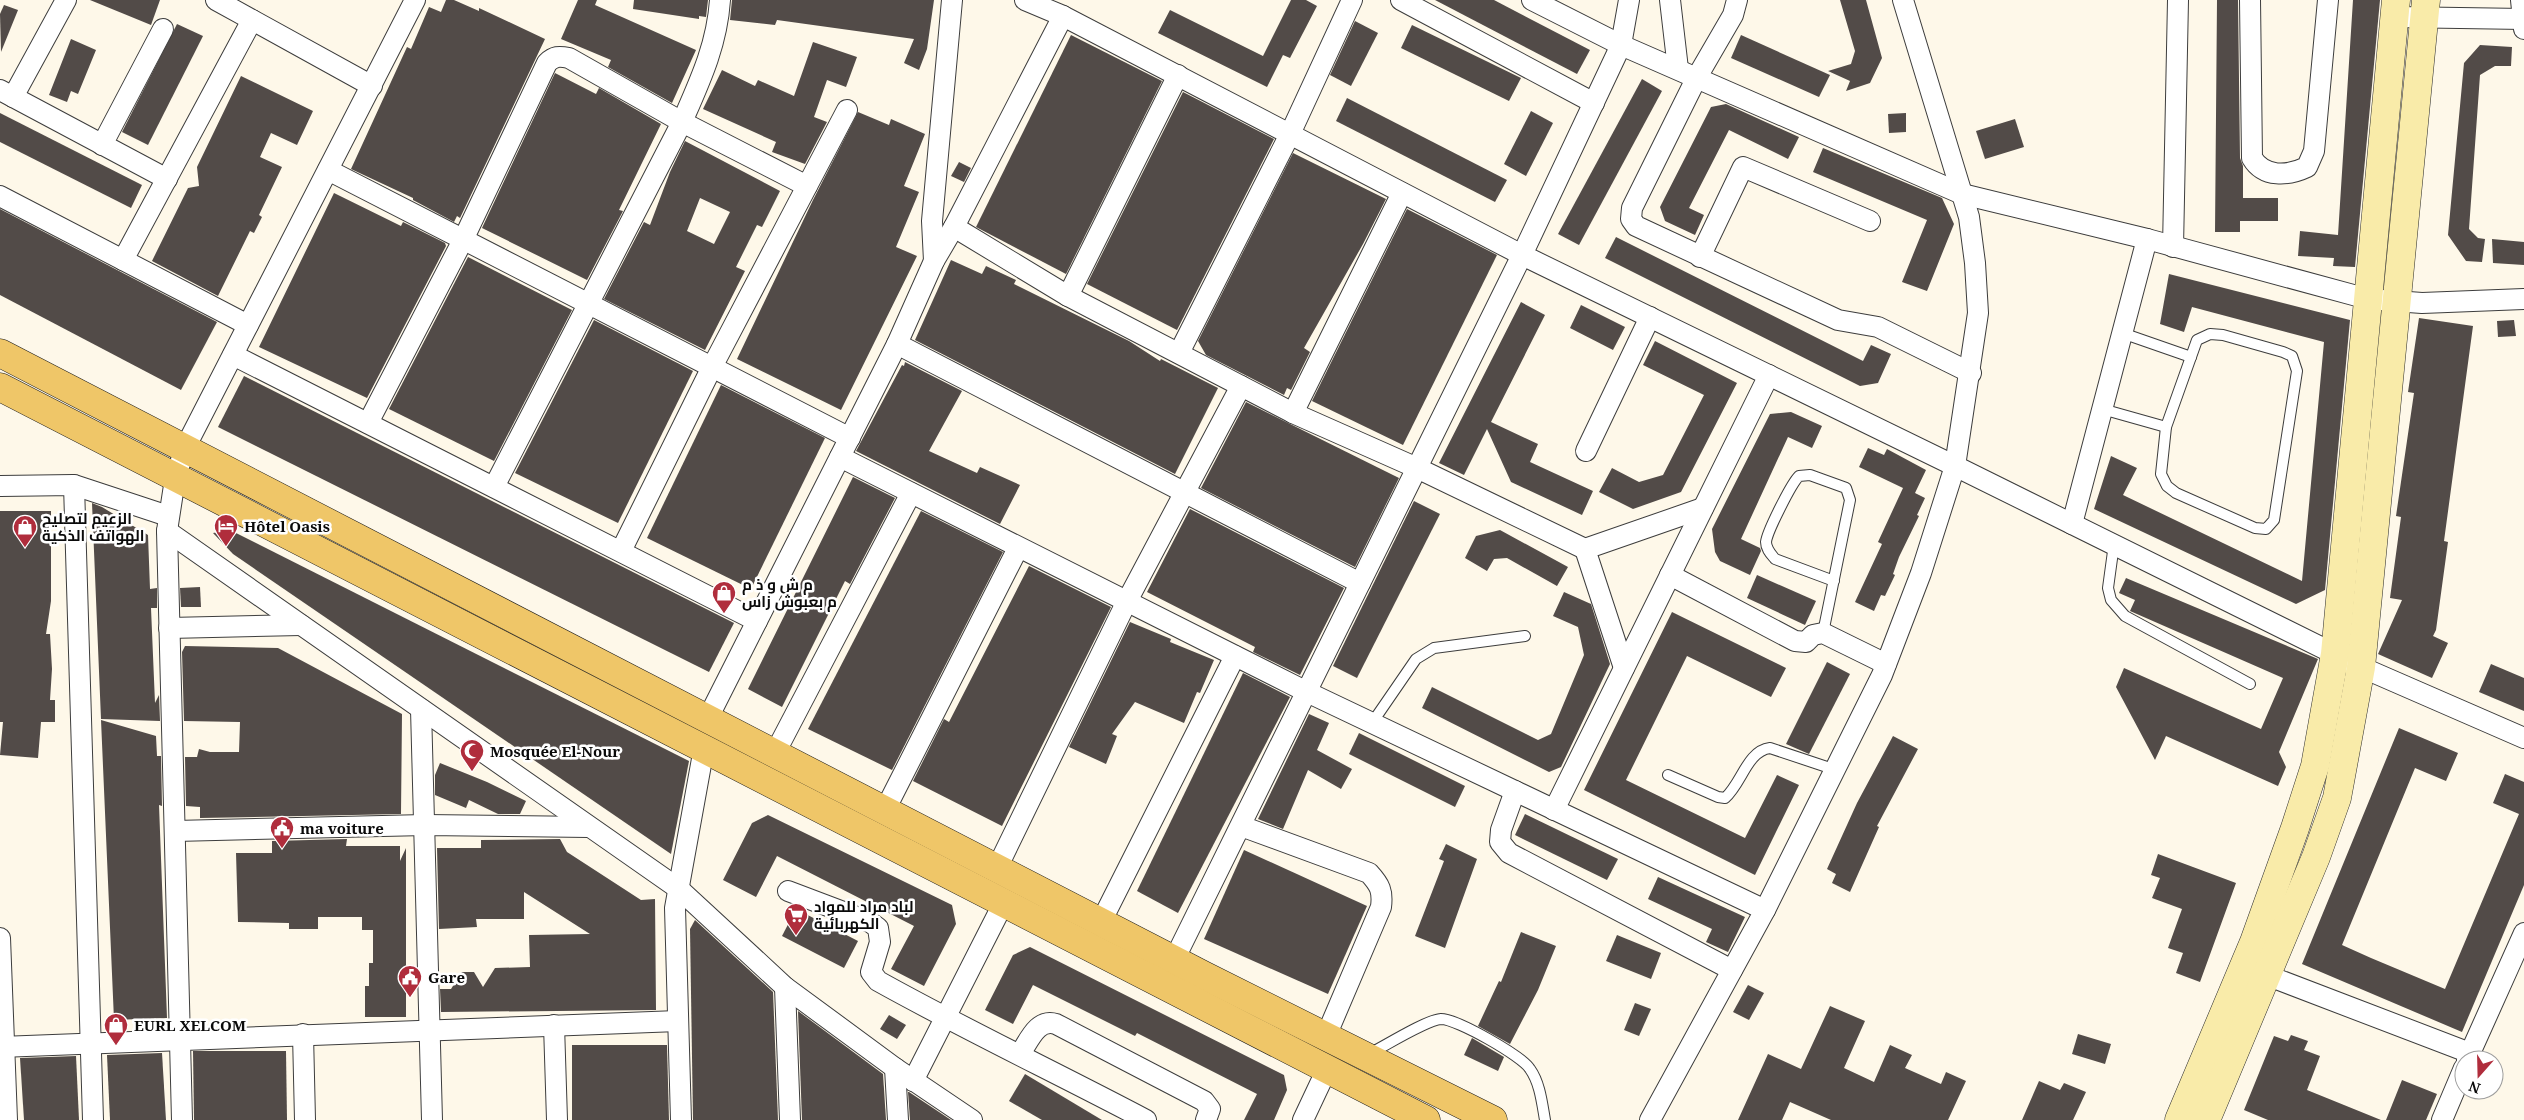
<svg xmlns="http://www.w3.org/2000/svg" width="2524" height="1120" viewBox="0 0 2524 1120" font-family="'Noto Serif',Cairo,serif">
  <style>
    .building { fill: #524b48; fill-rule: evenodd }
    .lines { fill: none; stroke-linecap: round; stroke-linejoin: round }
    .lane-casing { stroke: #3d3d3d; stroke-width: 12 }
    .street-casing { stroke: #3d3d3d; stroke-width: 22 }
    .secondary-casing { stroke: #2c2c2c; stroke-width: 29 }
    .primary-casing { stroke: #1b1b1b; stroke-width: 29 }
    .lane { stroke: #fff; stroke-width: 10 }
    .street { stroke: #fff; stroke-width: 20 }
    .secondary { stroke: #f9eba9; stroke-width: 28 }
    .primary { stroke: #efc668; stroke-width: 28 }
    .labels { text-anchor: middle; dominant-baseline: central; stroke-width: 5; stroke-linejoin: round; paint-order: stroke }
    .poi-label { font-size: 15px; font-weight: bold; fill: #0a0a0a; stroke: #fff; text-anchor: start }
  </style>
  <rect width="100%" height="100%" fill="#fef8e9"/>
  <g class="building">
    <polygon points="90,0 160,0 151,25"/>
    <polygon points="446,0 454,0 479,11 479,8 545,39 460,218 457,216 454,222 413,200 413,198 351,169 407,47 411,49 429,7 441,12"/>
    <polygon points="578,0 597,0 595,5 696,50 672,103 608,67 611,60 561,39"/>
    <polygon points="634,0 708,0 706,17 699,16 699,19 633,9"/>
    <polygon points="732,0 934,0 927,49 919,70 904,63 914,39 777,20 775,25 730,20"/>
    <polygon points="1291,0 1306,0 1317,6 1290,58 1283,55 1267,87 1158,33 1170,10 1263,56"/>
    <polygon points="1435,0 1494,0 1590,50 1577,74"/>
    <polygon points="1840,0 1866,0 1882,58 1870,83 1846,91 1850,81 1828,71 1851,64 1855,51"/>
    <polygon points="2217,0 2238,0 2240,158 2243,166 2243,198 2278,198 2278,221 2240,221 2240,232 2215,232"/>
    <polygon points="2353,0 2380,0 2355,267 2333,266 2334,258 2298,256 2300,231 2338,235"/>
    <polygon points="4,5 18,10 1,52 0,14"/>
    <polygon points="1355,21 1378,33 1351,86 1330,75"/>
    <polygon points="177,24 203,36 148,145 122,132"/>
    <polygon points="1412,25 1521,78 1509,101 1401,48"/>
    <polygon points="1071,35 1162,81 1066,274 976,227"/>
    <polygon points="1741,35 1830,75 1819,97 1731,58"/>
    <polygon points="71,39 96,50 78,94 71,91 67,102 49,95"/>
    <polygon points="813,42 857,57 846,87 827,80 814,117 827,122 805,164 772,152 776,142 703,109 722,70 755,86 758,80 794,96"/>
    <polygon points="2480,45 2512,47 2511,66 2495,66 2480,75 2469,229 2478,238 2485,239 2482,262 2466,261 2448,235 2464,63"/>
    <polygon points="555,73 596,94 599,88 661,124 619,210 623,211 587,280 482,228"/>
    <polygon points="241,76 313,111 297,145 271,133 260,157 282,167 259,215 262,217 254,233 250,231 218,296 152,261 188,188 199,186 197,167"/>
    <polygon points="1642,79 1662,91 1579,245 1558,234"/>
    <polygon points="1183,92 1274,139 1177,330 1087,284"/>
    <polygon points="1347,98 1507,180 1495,202 1336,121"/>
    <polygon points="1726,104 1799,137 1788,159 1729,130 1689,208 1704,215 1695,235 1665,221 1660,207 1711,107"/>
    <polygon points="1531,111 1553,123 1526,176 1504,164"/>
    <polygon points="858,112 889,125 891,119 925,134 904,186 919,192 896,247 917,256 841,410 737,359 813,200"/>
    <polygon points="0,113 142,185 131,208 0,142"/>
    <polygon points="1906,113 1906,132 1889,133 1888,114"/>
    <polygon points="2015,119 2024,147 1985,159 1976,131"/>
    <path d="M685,141L780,191L762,227L757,225L736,267L745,271L705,350L604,299L644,222L650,225L670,172ZM700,198L730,212L714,244L687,231Z"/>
    <polygon points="1823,148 1942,198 1954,224 1927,291 1902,282 1927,220 1813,172"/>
    <polygon points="1293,153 1386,199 1363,244 1304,348 1310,352 1291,390 1287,388 1284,395 1206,355 1198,341"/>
    <polygon points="959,162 971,168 964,182 951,176"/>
    <polygon points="334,193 401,226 403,222 445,243 446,246 367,398 259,347"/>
    <polygon points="0,209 217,322 181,390 0,295"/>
    <polygon points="1407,209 1497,255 1403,445 1312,401"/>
    <polygon points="1616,237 1863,361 1871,345 1891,354 1878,383 1860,386 1605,258"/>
    <polygon points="2492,239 2524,242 2524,265 2493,263"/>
    <polygon points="468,257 572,310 494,461 389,409"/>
    <polygon points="951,260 982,274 986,266 1016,280 1014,284 1129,341 1160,361 1161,359 1218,388 1175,474 915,340"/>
    <polygon points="2169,274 2350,320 2325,590 2296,604 2094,509 2111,456 2137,468 2123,495 2302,581 2324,342 2192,307 2184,332 2160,324"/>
    <polygon points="1521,302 1545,315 1491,422 1538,444 1530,462 1593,491 1582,515 1511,482 1487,429 1464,475 1439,463"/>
    <polygon points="1581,305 1625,327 1613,350 1570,328"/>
    <polygon points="2419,318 2473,326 2444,541 2448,542 2436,630 2433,636 2448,643 2432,678 2378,654 2402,600 2390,598 2401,517 2396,516 2414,393 2408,392"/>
    <polygon points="594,320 693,371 618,523 515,473"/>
    <polygon points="2514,320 2516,336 2498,337 2497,321"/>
    <polygon points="1655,341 1737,383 1681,492 1633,509 1599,492 1612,468 1639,482 1663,475 1704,395 1643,365"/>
    <polygon points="905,362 962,391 929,451 977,473 980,467 1020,485 1000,524 856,451 902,365 904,366"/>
    <polygon points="244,376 734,623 709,672 218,427"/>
    <polygon points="721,385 825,438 751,589 647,538"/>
    <polygon points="1246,402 1399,478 1355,567 1201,488"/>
    <polygon points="1791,412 1822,426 1812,448 1788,437 1741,539 1760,548 1761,551 1750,575 1720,561 1715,552 1712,529 1770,414"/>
    <polygon points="1868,448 1884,455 1887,449 1926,470 1915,493 1925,498 1917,515 1919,516 1899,557 1893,574 1895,575 1885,596 1881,595 1874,611 1855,602 1882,544 1878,542 1903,488 1859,467"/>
    <polygon points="853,477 895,498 850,584 845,581 782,707 748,689"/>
    <polygon points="1414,501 1440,514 1357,678 1333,666"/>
    <polygon points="92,503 102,507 148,535 150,589 157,588 157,608 151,608 155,703 159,695 160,721 101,719"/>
    <polygon points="1190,509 1344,588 1300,675 1253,652 1255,647 1147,592"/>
    <polygon points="0,511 51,511 51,601 46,634 50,634 52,669 50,700 55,700 55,722 41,722 38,758 0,755 3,722 0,722"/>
    <polygon points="921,511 1003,552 892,770 808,729"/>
    <polygon points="230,530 689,761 671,854 233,554 213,533"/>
    <polygon points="1500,530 1568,567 1557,586 1507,558 1494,559 1487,571 1465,558 1476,536"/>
    <polygon points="1029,566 1111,607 1002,826 913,781 944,719 949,722"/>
    <polygon points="1757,575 1816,601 1805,625 1747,598"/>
    <polygon points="2126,578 2318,659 2279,752 2286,767 2278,786 2166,736 2155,760 2116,687 2124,668 2261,729 2283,678 2130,611 2135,600 2119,593"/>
    <polygon points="200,587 201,607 181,607 180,588"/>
    <polygon points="1564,592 1591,604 1610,664 1561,767 1549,772 1422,708 1432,687 1538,740 1551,734 1584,655 1578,627 1553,616"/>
    <polygon points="1672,612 1786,668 1771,697 1687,656 1626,780 1745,838 1777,775 1799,785 1755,875 1584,790"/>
    <polygon points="1130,622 1171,639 1170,642 1214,660 1200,693 1197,692 1184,723 1135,702 1112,734 1117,736 1106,764 1069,747"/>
    <polygon points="185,646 278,648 402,714 401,814 200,818 200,807 186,806 185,757 197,757 199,749 210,752 239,752 240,722 184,721 182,652"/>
    <polygon points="1827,662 1850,674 1809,754 1786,744"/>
    <polygon points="2491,664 2524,678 2524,711 2479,692"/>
    <polygon points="1243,673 1290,697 1178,913 1137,891"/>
    <polygon points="1309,714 1329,723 1317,750 1352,769 1341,789 1308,770 1283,829 1258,819"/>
    <polygon points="101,720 156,736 157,756 161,756 162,806 159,805 167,1018 114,1020"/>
    <polygon points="2399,728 2458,753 2446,781 2415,768 2342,945 2371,958 2445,989 2519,814 2493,803 2505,774 2524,782 2524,885 2462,1032 2302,964"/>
    <polygon points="1359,733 1465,786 1455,807 1349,754"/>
    <polygon points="1893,736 1918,749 1877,826 1879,827 1850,892 1832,883 1836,874 1827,869 1857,803"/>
    <polygon points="440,763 487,782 526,801 520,814 498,814 469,800 466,808 435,795 435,775"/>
    <polygon points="1525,814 1618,859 1607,880 1515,835"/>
    <polygon points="768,815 952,905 956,924 924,986 891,969 914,926 777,856 756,897 723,880 752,823"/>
    <polygon points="347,839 346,846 400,846 400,861 406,848 406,1017 365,1017 365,986 369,986 369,963 373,963 373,930 362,930 362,917 318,917 318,929 289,929 289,923 238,922 236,853 272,853 272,841"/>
    <polygon points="560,839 567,852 641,900 655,899 656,1010 441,1012 440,989 451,989 462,972 474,972 483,987 495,968 530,967 529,935 590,934 524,892 524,919 476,919 477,927 439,929 437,848 481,848 481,840"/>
    <polygon points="1446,844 1477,859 1445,948 1415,936 1444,861 1439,859"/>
    <polygon points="1244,850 1367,906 1328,994 1204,939"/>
    <polygon points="2158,854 2236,883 2200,982 2176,973 2183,953 2168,948 2182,909 2152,898 2160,878 2151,875"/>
    <polygon points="1658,877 1745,917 1728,952 1706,942 1712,929 1648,899"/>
    <polygon points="796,909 858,941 844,968 782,936"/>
    <polygon points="695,920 773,992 778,1120 693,1120 690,929"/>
    <polygon points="1521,932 1556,946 1538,990 1510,1044 1478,1026 1499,981 1501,982"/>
    <polygon points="1617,935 1661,953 1651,979 1606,961"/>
    <polygon points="1030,947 1284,1075 1287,1090 1274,1120 1244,1120 1257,1094 1137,1033 1135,1036 1033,985 1013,1024 985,1010 1013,955"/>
    <polygon points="1748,985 1764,993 1749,1020 1733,1012"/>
    <polygon points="1635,1003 1651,1009 1639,1036 1624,1030"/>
    <polygon points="1830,1006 1865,1021 1844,1068 1874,1082 1890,1045 1912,1055 1905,1068 1941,1084 1946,1072 1966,1081 1948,1120 1831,1120 1790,1102 1782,1120 1738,1120 1768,1054 1801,1069"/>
    <polygon points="798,1011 883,1074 886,1120 802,1120"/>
    <polygon points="889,1015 906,1025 897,1039 880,1029"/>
    <polygon points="2078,1034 2111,1044 2105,1064 2072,1054"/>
    <polygon points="2291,1035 2308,1041 2304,1050 2320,1056 2307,1090 2381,1120 2268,1120 2244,1110 2274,1036 2288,1041"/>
    <polygon points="1472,1038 1504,1057 1498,1071 1464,1055"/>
    <polygon points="572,1045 667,1045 669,1120 572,1120"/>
    <polygon points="193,1051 286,1051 287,1120 194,1120"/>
    <polygon points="162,1053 166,1120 110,1120 107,1055"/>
    <polygon points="76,1056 79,1120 24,1120 20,1058"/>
    <polygon points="1025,1074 1102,1120 1042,1120 1009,1101"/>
    <polygon points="2402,1080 2437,1094 2426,1120 2386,1120"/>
    <polygon points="2039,1081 2060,1090 2064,1083 2086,1092 2073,1120 2022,1120"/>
    <polygon points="908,1092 909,1092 951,1120 910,1120"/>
  </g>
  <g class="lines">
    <g class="lane-casing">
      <g id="lane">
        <polyline points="2122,333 2191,357"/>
        <polygon points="2210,334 2223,335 2283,352 2292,356 2297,371 2274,520 2266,529 2255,528 2176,493 2167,486 2161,474 2166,427 2197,340"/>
        <polyline points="2102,409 2166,427"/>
        <polyline points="2114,544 2108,588 2111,600 2125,616 2250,684"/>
        <path d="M1823,633L1850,500L1846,488L1810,475L1799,476C1791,484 1767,532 1766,542C1766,549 1771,554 1775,559L1834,581"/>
        <polyline points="1372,723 1416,659 1434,648 1525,636"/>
        <path d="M1668,775L1718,797L1725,798C1742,783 1747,751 1770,748L1836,770"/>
        <path d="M1369,1054C1385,1046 1426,1020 1441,1019C1457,1019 1522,1056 1530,1069C1540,1083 1542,1103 1545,1120"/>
      </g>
    </g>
    <g class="street-casing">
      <g id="street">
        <polyline points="216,0 372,86"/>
        <polyline points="1025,0 1063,16 1522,255 1955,466 2361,667 2524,738"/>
        <polyline points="1401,0 1594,103"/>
        <polyline points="1532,0 1621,45 1962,194 2147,239 2368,299 2422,303 2524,299"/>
        <polyline points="1670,0 1678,69"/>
        <polyline points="1737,0 1733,15 1697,77 1632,208 1631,219 1636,226 1838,320 1878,327 1971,373"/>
        <path d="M2250,0L2252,158C2264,178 2288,176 2307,167L2314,151L2328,0"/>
        <polyline points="2521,0 2524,29"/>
        <polyline points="2395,17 2524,19"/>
        <polyline points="0,90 167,179"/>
        <polyline points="13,97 66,0"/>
        <polyline points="102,145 163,29"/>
        <polyline points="328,170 850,438"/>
        <polyline points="0,196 248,325"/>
        <polyline points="954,227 1068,296 1293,413 1417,468 1585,549"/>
        <polyline points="2173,247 2178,0"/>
        <polyline points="1700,257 1743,167 1870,221"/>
        <polyline points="123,260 252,20"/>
        <polyline points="934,261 932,221 952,0"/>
        <polyline points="1068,296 1178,75"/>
        <polyline points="897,344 1360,583"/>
        <polyline points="1179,353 1290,134 1352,0"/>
        <polyline points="233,355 757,621"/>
        <polyline points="1293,413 1402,193"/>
        <path d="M368,423L463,240L547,63C554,56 559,56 569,58L682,122L807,186"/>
        <polyline points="1586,451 1650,317"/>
        <polyline points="840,457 1307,692 1765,910"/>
        <polyline points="74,485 93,1120"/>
        <polyline points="0,486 74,485 168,516"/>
        <path d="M494,487L682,122C700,81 717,45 720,0"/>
        <polyline points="2072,524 2147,239"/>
        <polyline points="167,531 679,889 785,987 895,1068 972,1120"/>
        <polyline points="621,551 712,367 847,110"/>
        <polyline points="1670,575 1795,641 1806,642 1813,635 1823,633 1886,664"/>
        <polyline points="169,628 301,625"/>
        <polyline points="1624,668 1585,549 1703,508"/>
        <polyline points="421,709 432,1120"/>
        <polyline points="708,718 897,344 934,261 954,227 1063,16"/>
        <polyline points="775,753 911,493"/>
        <polyline points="1515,791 1501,830 1500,842 1509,853 1732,970"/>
        <polyline points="885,810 1018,548"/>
        <polyline points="1554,810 1769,375"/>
        <path d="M1241,826L1369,873C1380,885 1383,891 1381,907L1326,1036"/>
        <polyline points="175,831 425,825 589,827"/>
        <polyline points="997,868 1126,603 1241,386"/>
        <path d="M788,891L870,922L878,928L880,942L871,972L878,981C966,1030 1057,1073 1146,1120"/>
        <polyline points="1101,922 1235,656"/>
        <polyline points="0,938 7,1120"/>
        <polyline points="1174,960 1522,255 1621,45 1629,0"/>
        <polyline points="2266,975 2470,1053"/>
        <polyline points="785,987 790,1120"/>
        <polyline points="554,1025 557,1120"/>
        <polyline points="303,1034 305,1120"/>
        <polyline points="0,1047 678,1021"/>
        <path d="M1020,1054C1029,1041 1037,1018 1056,1024L1204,1101L1210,1109L1206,1120"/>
        <polyline points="2467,1060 2524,933"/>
        <polyline points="895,1068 898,1120"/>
        <polyline points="913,1081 1004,902"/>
        <polyline points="182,1120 167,531 175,479 185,448 415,0"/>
        <polyline points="681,1120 675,908 704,748"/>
        <polyline points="1303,1120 1327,1069"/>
        <polyline points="1650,1120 1765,910 1882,675 1921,573 1955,466 1978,313 1975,263 1969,217 1903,0"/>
        <polyline points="2442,1120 2464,1068"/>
      </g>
    </g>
    <g class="secondary-casing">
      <g id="secondary">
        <polyline points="2179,1120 2254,942 2295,828 2315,766 2335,654 2396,0"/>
        <polyline points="2206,1120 2316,857 2337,798 2361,667 2426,0"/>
      </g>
    </g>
    <g class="primary-casing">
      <g id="primary">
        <polyline points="0,353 1205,976 1493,1120"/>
        <polyline points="0,387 1426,1120"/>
      </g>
    </g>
    <use href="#lane" class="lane"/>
    <use href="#street" class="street"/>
    <use href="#secondary" class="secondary"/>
    <use href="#primary" class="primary"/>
  </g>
  <defs>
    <g id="hotel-pin" transform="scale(1.25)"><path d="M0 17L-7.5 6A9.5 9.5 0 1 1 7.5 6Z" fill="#b02d3c" stroke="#fff"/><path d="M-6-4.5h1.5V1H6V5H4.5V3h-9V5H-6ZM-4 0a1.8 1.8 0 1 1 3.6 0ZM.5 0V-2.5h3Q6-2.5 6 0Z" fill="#fff"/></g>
    <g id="shop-pin" transform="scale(1.25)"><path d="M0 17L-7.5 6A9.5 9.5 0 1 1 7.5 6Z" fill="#b02d3c" stroke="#fff"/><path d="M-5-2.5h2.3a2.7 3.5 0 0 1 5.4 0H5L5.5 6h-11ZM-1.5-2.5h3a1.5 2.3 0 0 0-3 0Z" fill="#fff"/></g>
    <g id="mosque-pin" transform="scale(1.25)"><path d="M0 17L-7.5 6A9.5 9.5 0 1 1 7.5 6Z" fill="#b02d3c" stroke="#fff"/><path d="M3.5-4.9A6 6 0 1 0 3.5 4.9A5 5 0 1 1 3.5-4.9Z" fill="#fff"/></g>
    <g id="civic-pin" transform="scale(1.25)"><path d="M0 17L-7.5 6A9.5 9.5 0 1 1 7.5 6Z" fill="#b02d3c" stroke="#fff"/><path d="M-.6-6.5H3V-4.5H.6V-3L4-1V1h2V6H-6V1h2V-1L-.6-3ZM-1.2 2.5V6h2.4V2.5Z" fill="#fff"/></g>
    <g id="supermarket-pin" transform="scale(1.25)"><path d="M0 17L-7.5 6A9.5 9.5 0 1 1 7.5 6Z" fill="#b02d3c" stroke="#fff"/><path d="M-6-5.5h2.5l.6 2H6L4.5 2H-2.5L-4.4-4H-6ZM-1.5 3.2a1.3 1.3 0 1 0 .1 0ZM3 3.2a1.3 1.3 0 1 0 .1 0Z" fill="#fff"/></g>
  </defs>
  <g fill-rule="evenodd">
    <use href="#hotel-pin" x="226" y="526"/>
    <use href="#shop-pin" x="25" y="527"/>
    <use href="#shop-pin" x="724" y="593"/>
    <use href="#mosque-pin" x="472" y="751"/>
    <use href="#civic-pin" x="282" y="828"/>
    <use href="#supermarket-pin" x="796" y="915"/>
    <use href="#civic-pin" x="410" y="977"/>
    <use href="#shop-pin" x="116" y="1025"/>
  </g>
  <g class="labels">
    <g class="poi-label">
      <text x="42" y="518">الزعيم لتصليح<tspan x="42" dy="17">الهواتف الذكية</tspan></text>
      <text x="244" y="526">Hôtel Oasis</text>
      <text x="742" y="584">م ش و ذ م<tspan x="742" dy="17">م بعبوش زاس</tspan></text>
      <text x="490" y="751">Mosquée El-Nour</text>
      <text x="300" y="828">ma voiture</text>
      <text x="814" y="906">لباد مراد للمواد<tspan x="814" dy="17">الكهربائية</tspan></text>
      <text x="428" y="977">Gare</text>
      <text x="134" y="1025">EURL XELCOM</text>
    </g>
  </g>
  <g transform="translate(2479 1075) rotate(200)"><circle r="24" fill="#ffffff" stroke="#9d9d9d"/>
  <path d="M0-4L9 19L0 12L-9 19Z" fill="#b02d3c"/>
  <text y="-8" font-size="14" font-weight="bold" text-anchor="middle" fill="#0a0a0a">N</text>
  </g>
</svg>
